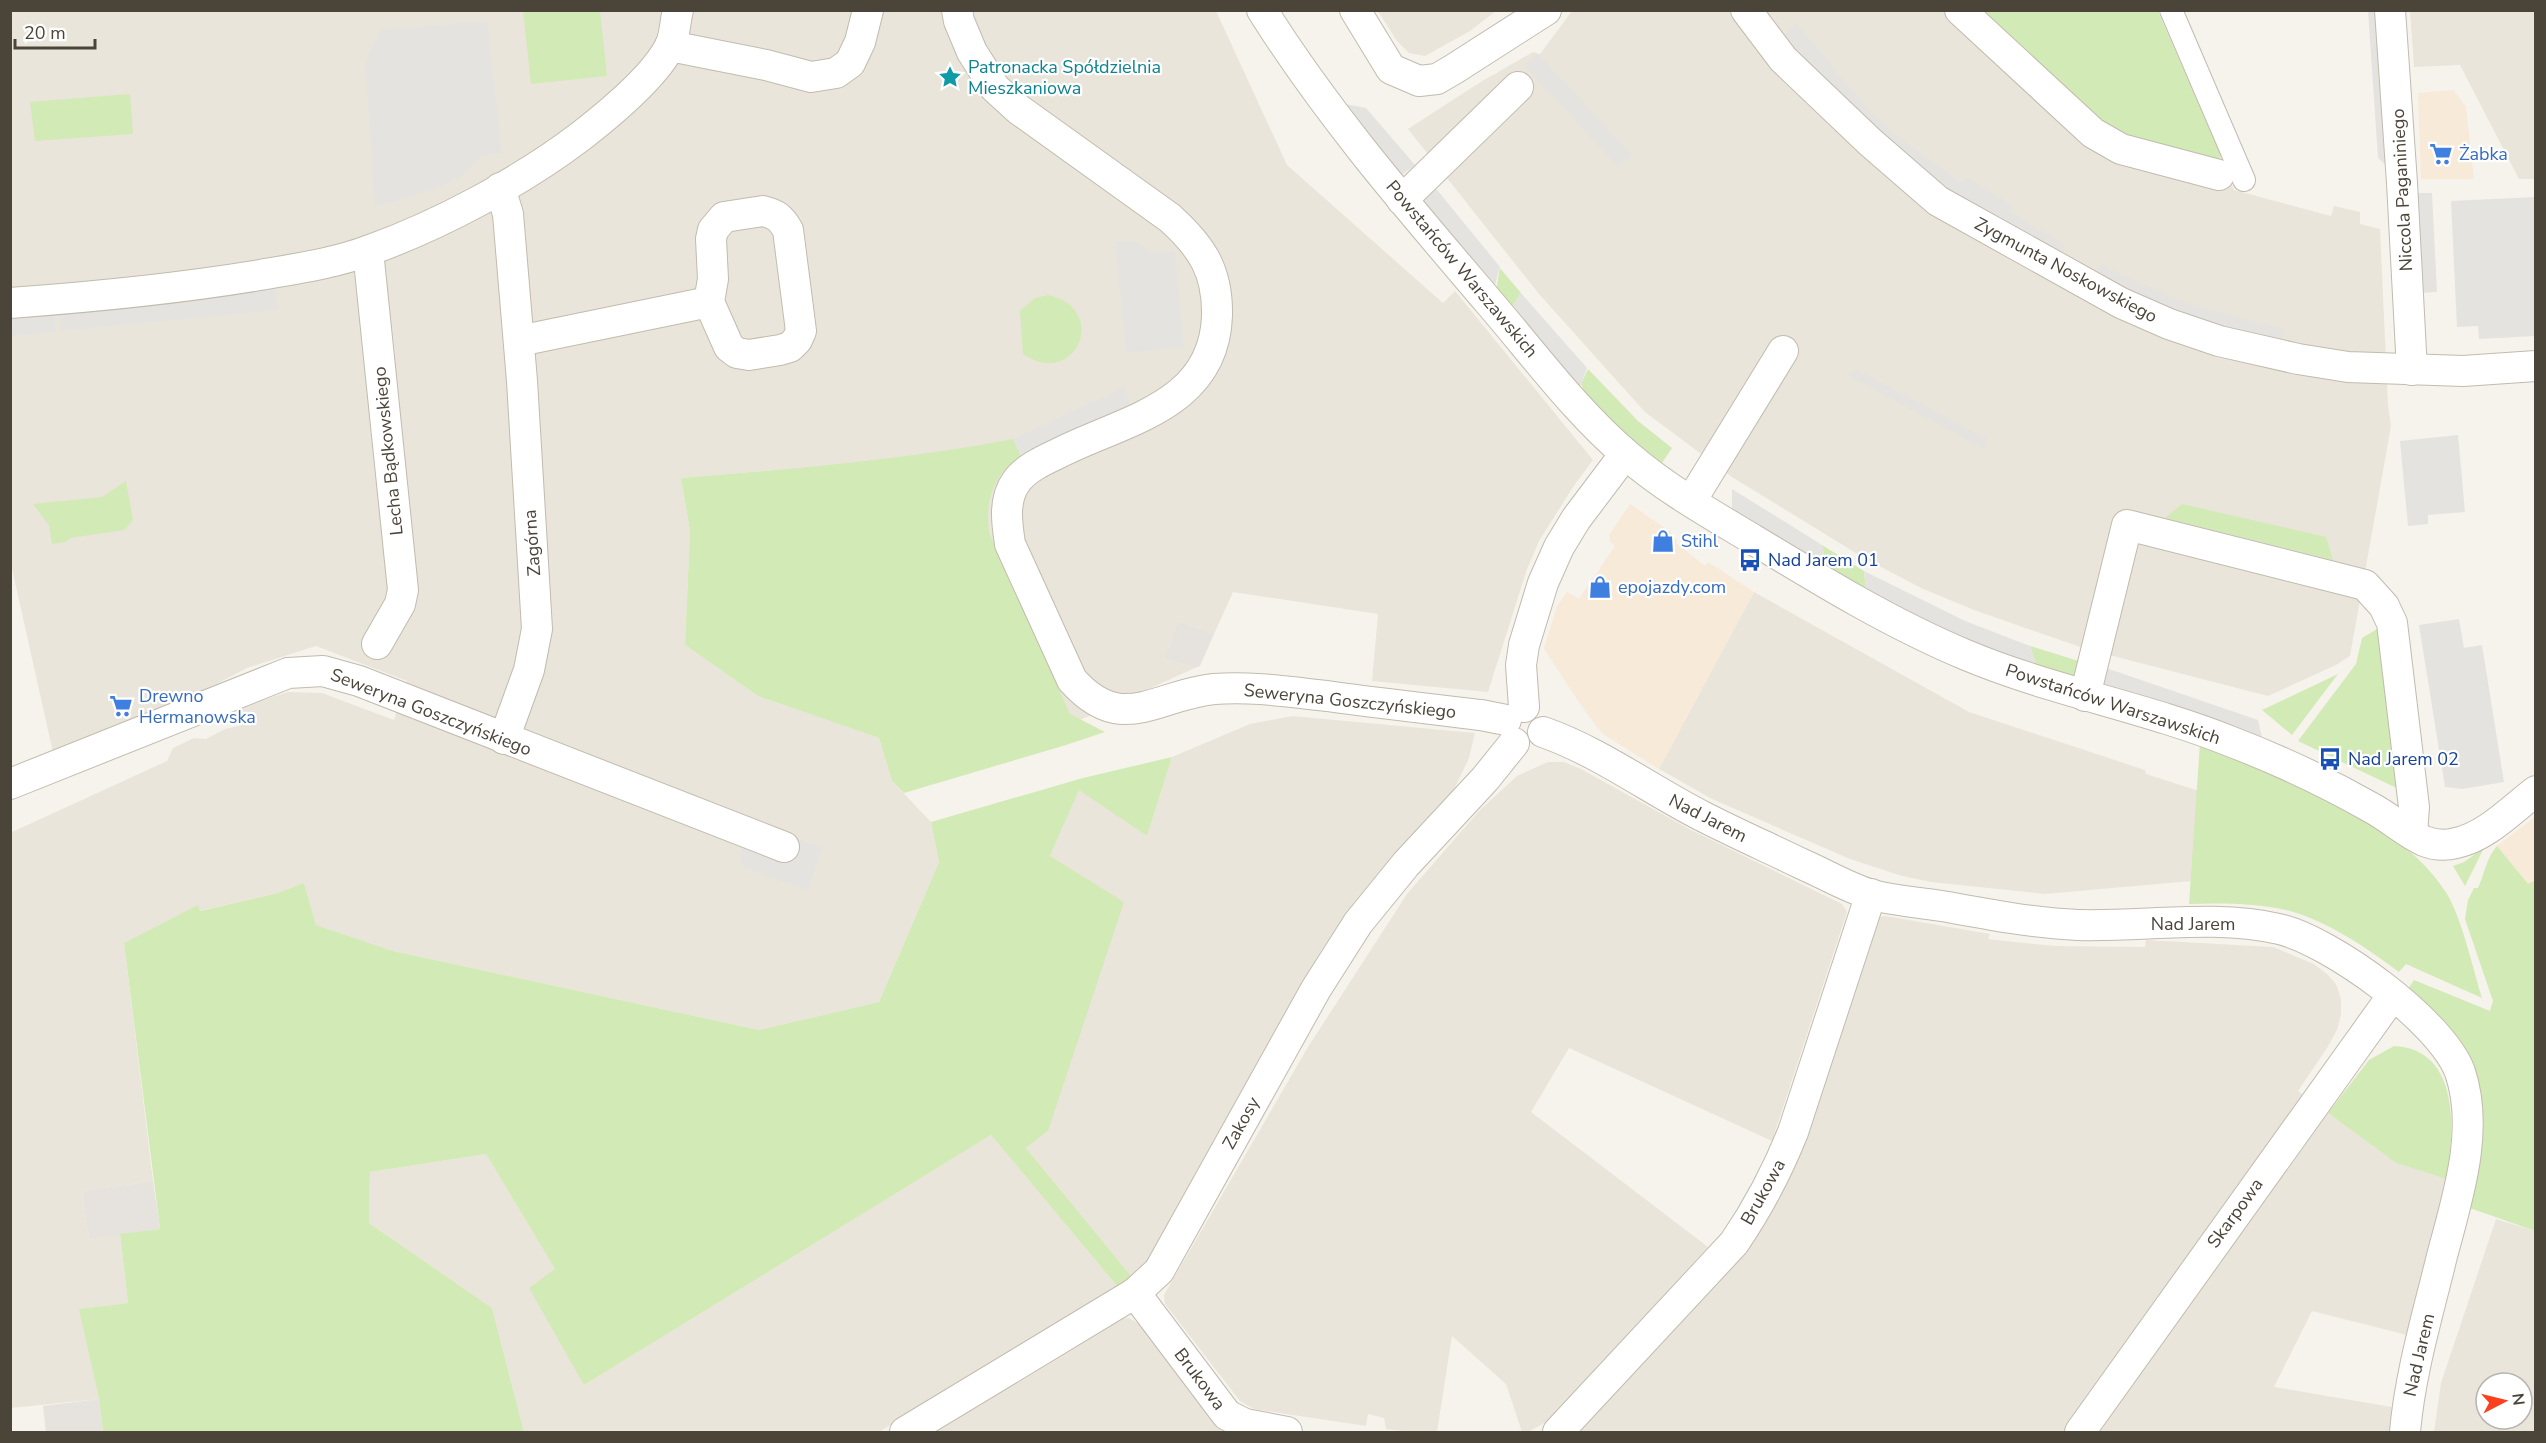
<svg xmlns="http://www.w3.org/2000/svg" width="2546" height="1443" viewBox="0 0 2546 1443" font-family="'Nunito Sans',sans-serif">
  <style>
    .residential { fill: #eae5da; fill-rule: evenodd }
    .commercial { fill: #f7ead8 }
    .industrial { fill: #e6e2dd }
    .green { fill: #d2eab5 }
    .parking { fill: #e5e3e0 }
    .lines { fill: none; stroke-linecap: round; stroke-linejoin: round }
    .pedestrian-casing { stroke: #c2bbae; stroke-width: 24 }
    .minor-casing { stroke: #c2bbae; stroke-width: 32 }
    .pedestrian { stroke: #fff; stroke-width: 22 }
    .minor { stroke: #fff; stroke-width: 30 }
    .labels { text-anchor: middle; dominant-baseline: central; stroke-width: 4.5; stroke-linejoin: round; paint-order: stroke }
    .culture-label { font-size: 18px; fill: #0d838f; stroke: #fff; text-anchor: start }
    .shop-label { font-size: 18px; fill: #366cbe; stroke: #fff; text-anchor: start }
    .street-label { font-size: 18px; fill: #4b4439; stroke: #fff }
    .transit-label { font-size: 18px; fill: #164399; stroke: #fff; text-anchor: start }
  </style>
  <rect width="100%" height="100%" fill="#f6f3ec"/>
  <g class="residential">
    <polygon points="11,11 1216,11 1287,165 1443,303 1455,291 1593,460 1573,487 1539,541 1527,569 1488,692 1372,681 1378,614 1233,592 1214,634 1178,621 1164,659 1195,668 1069,725 776,470 681,478 690,531 685,645 758,696 879,738 892,781 931,822 939,862 879,1002 759,1030 393,951 316,925 304,883 277,893 199,911 197,906 124,943 153,1181 82,1191 89,1239 120,1234 128,1303 80,1309 99,1399 11,1408 10,833 167,761 173,748 194,738 206,739 225,729 239,726 236,709 288,692 322,693 394,720 407,681 316,646 247,668 163,712 54,757 11,564"/>
    <polygon points="1378,11 1496,11 1470,31 1425,56 1409,53 1397,41"/>
    <polygon points="1572,11 1981,11 2217,165 2220,158 2234,190 2331,216 2334,206 2360,212 2360,224 2380,229 2388,405 2391,426 2350,656 2336,665 2268,696 2086,649 1974,610 1921,588 1864,558 1732,477 1645,412 1539,294 1408,129 1479,83 1533,52 1540,54"/>
    <polygon points="2410,11 2535,11 2535,179 2519,179 2460,65 2414,67"/>
    <polygon points="1754,592 1969,712 2145,770 2146,774 2196,790 2206,787 2202,880 2045,894 1931,882 1902,876 1850,859 1712,799 1659,769"/>
    <polygon points="1292,716 1475,733 1469,758 1449,800 1386,864 1353,905 1323,948 1293,998 1149,1263 1132,1277 1026,1148 1048,1131 1050,856 1079,789 1147,836 1172,757 1250,724"/>
    <polygon points="1548,762 1564,762 1581,769 1691,830 1842,904 1847,912 1772,1141 1569,1048 1531,1112 1708,1247 1548,1421 1528,1432 1522,1432 1506,1384 1452,1336 1437,1432 1411,1432 1386,1429 1384,1418 1368,1414 1366,1426 1254,1409 1240,1401 1165,1304 1164,1295 1308,1047 1407,894 1479,811 1517,776"/>
    <polygon points="1885,916 1990,934 1988,939 2054,946 2145,947 2146,940 2273,947 2314,964 2327,974 2336,984 2341,999 2341,1015 2337,1030 2327,1048 2298,1091 2396,1163 2446,1179 2407,1335 2312,1311 2274,1387 2392,1407 2390,1432 1577,1432 1755,1235 1782,1193 1803,1142 1878,917"/>
    <polygon points="991,1135 1117,1286 879,1432 524,1432 492,1308 369,1223 370,1172 486,1154 555,1269 584,1385"/>
    <path d="M2496,1219L2535,1231V1432H2434L2441,1383ZM2486,1383H2522V1419H2486Z"/>
    <polygon points="1129,1318 1142,1326 1217,1423 1222,1432 935,1432 1117,1319"/>
  </g>
  <g class="commercial">
    <polygon points="2453,90 2466,107 2474,179 2421,179 2418,93"/>
    <polygon points="1630,504 1672,533 1670,535 1677,540 1676,543 1705,566 1708,562 1754,592 1659,769 1603,734 1585,711 1544,649 1557,606 1567,592 1579,599 1615,546 1610,542 1609,535"/>
    <polygon points="2535,817 2535,899 2490,855 2497,846"/>
  </g>
  <g class="industrial">
    <polygon points="1178,621 1214,634 1200,666 1195,668 1164,659"/>
    <polygon points="153,1181 160,1229 89,1239 82,1191"/>
    <polygon points="99,1399 103,1432 46,1432 43,1406"/>
  </g>
  <g class="green">
    <polygon points="523,11 600,11 607,76 531,84"/>
    <polygon points="1981,11 2158,11 2221,156 2217,165 2147,146 2111,129"/>
    <polygon points="130,94 133,134 35,141 30,102"/>
    <polygon points="1500,268 1521,293 1511,309 1496,291"/>
    <path d="M1048,295C1111,309 1075,390 1023,354L1020,311L1035,298Z"/>
    <path d="M1588,369L1638,421L1672,448L1662,463C1641,445 1589,409 1581,384Z"/>
    <path d="M1013,439L1021,456C993,474 983,504 990,535L1070,714L1105,732L1066,745L904,793L892,781L879,738L758,696L685,645L690,531L681,478C792,469 904,460 1013,439Z"/>
    <polygon points="126,481 133,520 124,530 70,538 66,542 52,544 49,525 33,504 102,497"/>
    <polygon points="2182,504 2326,537 2333,560 2165,518"/>
    <polygon points="1822,545 1864,571 1866,592 1827,569"/>
    <polygon points="2382,626 2403,791 2298,741 2356,664 2362,638"/>
    <polygon points="2030,646 2085,663 2073,678 2037,668"/>
    <polygon points="2338,674 2292,735 2262,710"/>
    <path d="M2200,743C2278,776 2401,819 2447,894C2462,919 2473,969 2482,998L2406,964L2399,972C2367,948 2329,922 2290,911C2256,903 2223,903 2189,904Z"/>
    <polygon points="1172,757 1147,836 1079,790 1050,856 1124,902 1048,1131 1026,1148 1132,1277 1117,1286 991,1135 584,1385 529,1288 555,1269 486,1154 370,1172 369,1223 492,1308 524,1432 103,1432 99,1399 79,1309 128,1303 120,1234 160,1229 124,943 198,905 200,911 277,893 304,883 316,925 393,951 759,1030 879,1002 939,862 931,822 1083,778"/>
    <path d="M2497,846L2528,884L2534,881L2535,884V1231L2467,1207L2479,1144L2408,989L2414,980L2490,1011L2493,1001L2465,919L2468,900L2474,888H2478C2485,872 2486,859 2497,846Z"/>
    <polygon points="2484,848 2465,886 2453,866 2464,862"/>
    <path d="M2394,1046C2460,1049 2455,1131 2446,1179L2396,1163L2328,1113L2369,1060Z"/>
  </g>
  <g class="parking">
    <polygon points="2368,11 2377,11 2388,167 2378,158"/>
    <polygon points="487,21 502,153 481,156 459,178 436,189 375,207 365,63 380,30"/>
    <polygon points="1797,24 1869,110 1900,138 1959,181 1969,178 2012,205 2010,212 2066,245 2059,258 1931,181 1854,120 1783,35"/>
    <polygon points="1538,54 1632,155 1618,167 1524,65"/>
    <polygon points="1340,103 1366,108 1415,165 1400,176"/>
    <polygon points="1433,185 1500,267 1494,289 1419,198"/>
    <polygon points="2414,193 2432,193 2437,292 2419,293"/>
    <polygon points="2535,197 2535,336 2479,339 2478,326 2457,327 2451,201"/>
    <polygon points="1135,241 1154,252 1175,251 1184,347 1126,353 1115,242"/>
    <polygon points="2102,264 2122,275 2187,303 2284,329 2281,344 2180,318 2093,278"/>
    <polygon points="276,289 278,310 61,331 60,310"/>
    <polygon points="1521,293 1587,368 1580,387 1511,309"/>
    <polygon points="54,311 56,332 11,336 11,315"/>
    <polygon points="1856,369 1987,439 1984,449 1847,375"/>
    <polygon points="1124,387 1132,407 1021,456 1013,439"/>
    <polygon points="2458,435 2465,512 2428,515 2428,524 2408,526 2400,441"/>
    <polygon points="1732,489 1822,545 1827,569 1732,510"/>
    <polygon points="1864,571 1965,621 2030,646 2037,668 1962,638 1866,592"/>
    <polygon points="2459,619 2464,648 2482,645 2504,782 2463,789 2445,787 2419,625"/>
    <polygon points="2106,668 2258,720 2263,742 2101,687"/>
    <polygon points="769,830 823,847 808,890 744,868 740,858 744,832"/>
  </g>
  <g class="lines">
    <g class="pedestrian-casing">
      <polyline id="pedestrian" points="2171,10 2244,180"/>
    </g>
    <g class="minor-casing">
      <g id="minor">
        <path d="M957,10L959,21L972,52L995,88L1018,109L1170,218C1202,247 1218,271 1217,316C1214,407 1123,420 1057,454C1042,461 1025,469 1016,482C1003,500 1007,524 1010,544L1072,680C1122,736 1155,695 1214,689C1252,686 1290,692 1327,696C1378,703 1430,709 1481,715L1506,720"/>
        <path d="M1262,10C1328,115 1408,207 1488,301C1533,353 1575,411 1628,456C1666,489 1711,514 1754,540C1823,582 1892,624 1966,655C2052,691 2145,707 2232,742C2279,760 2326,782 2370,807C2389,817 2405,832 2424,841C2434,845 2445,846 2456,843C2486,837 2512,809 2536,791"/>
        <polyline points="1355,10 1391,69 1419,81 1437,79 1454,69 1546,10"/>
        <polyline points="1746,10 1783,59 1870,142 1938,201 2121,303 2169,324 2219,341 2298,359 2348,367 2463,371 2536,366"/>
        <polyline points="1960,10 2093,133 2121,149 2219,175"/>
        <polyline points="2390,10 2402,183 2412,370"/>
        <polyline points="670,46 766,65 811,77 836,73 850,63 860,42 868,10"/>
        <polyline points="500,188 508,214 522,381 537,629 529,670 504,739"/>
        <polyline points="1402,200 1518,87"/>
        <path d="M763,211C776,214 781,218 788,230L801,331L797,340L790,347L780,350L749,355L737,353L729,347L709,302L713,279L711,239L713,230L724,217Z"/>
        <polyline points="368,251 403,590 400,604 377,644"/>
        <path d="M10,303C92,297 174,289 254,276C293,269 333,264 370,250C440,225 522,181 581,136C608,115 655,76 670,46C675,36 675,21 678,10"/>
        <polyline points="519,341 709,302"/>
        <polyline points="1691,501 1783,351"/>
        <polyline points="2085,696 2127,525 2365,585 2384,606 2392,623 2414,807 2412,834"/>
        <polyline points="1524,707 1521,665 1524,645 1543,583 1559,547 1576,519 1625,454"/>
        <path d="M1543,732C1600,752 1649,789 1702,816C1735,833 1769,848 1802,864C1825,874 1848,888 1872,895C1897,901 1923,903 1948,907C1991,915 2034,923 2078,925C2144,927 2214,914 2279,929C2331,941 2441,1021 2460,1072C2480,1131 2457,1199 2442,1256C2428,1314 2410,1373 2405,1432"/>
        <polyline points="10,784 288,673 323,671 359,681 784,847"/>
        <polyline points="1135,1293 1227,1415 1245,1424 1287,1432"/>
        <polyline points="905,1432 1135,1293 1159,1271 1316,989 1358,923 1406,864 1485,779 1514,743"/>
        <path d="M1558,1432L1734,1243C1758,1208 1777,1172 1793,1132L1871,894"/>
        <polyline points="2080,1432 2393,995"/>
      </g>
    </g>
    <use href="#pedestrian" class="pedestrian"/>
    <use href="#minor" class="minor"/>
  </g>
  <defs>
    <g id="sight-bare" transform="scale(1.8)"><path d="M0-6L1.8-2.2L6-1.7L2.9 1.2L3.7 5.4L0 3.3L-3.7 5.4L-2.9 1.2L-6-1.7L-1.8-2.2Z" fill="#0f9aa8" stroke="#fff" stroke-width="2.5" paint-order="stroke"/></g>
    <g id="supermarket-bare" transform="scale(1.8)"><path d="M-6-5.5h2.5l.6 2H6L4.5 2H-2.5L-4.4-4H-6ZM-1.5 3.2a1.3 1.3 0 1 0 .1 0ZM3 3.2a1.3 1.3 0 1 0 .1 0Z" fill="#3f7fe0" stroke="#fff" stroke-width="2.5" paint-order="stroke"/></g>
    <g id="shop-bare" transform="scale(1.8)"><path d="M-5-2.5h2.3a2.7 3.5 0 0 1 5.4 0H5L5.5 6h-11ZM-1.5-2.5h3a1.5 2.3 0 0 0-3 0Z" fill="#3f7fe0" stroke="#fff" stroke-width="2.5" paint-order="stroke"/></g>
    <g id="bus-bare" transform="scale(1.8)"><path d="M-5-6H5V4H4V6H2V4H-2V6H-4V4H-5ZM-3.5-4V0h7V-4ZM-3.5 1.2v1.5H-2V1.2ZM2 1.2v1.5H3.5V1.2Z" fill="#1a4fb4" stroke="#fff" stroke-width="2.5" paint-order="stroke"/></g>
  </defs>
  <g fill-rule="evenodd">
    <use href="#sight-bare" x="950" y="77"/>
    <use href="#supermarket-bare" x="2441" y="154"/>
    <use href="#shop-bare" x="1663" y="541"/>
    <use href="#bus-bare" x="1750" y="560"/>
    <use href="#shop-bare" x="1600" y="587"/>
    <use href="#supermarket-bare" x="121" y="706"/>
    <use href="#bus-bare" x="2330" y="759"/>
  </g>
  <g class="labels">
    <g class="culture-label">
      <text x="968" y="67">Patronacka Spółdzielnia<tspan x="968" dy="21">Mieszkaniowa</tspan></text>
    </g>
    <g class="shop-label">
      <text x="2459" y="154">Żabka</text>
      <text x="1681" y="541">Stihl</text>
      <text x="1618" y="587">epojazdy.com</text>
      <text x="139" y="696">Drewno<tspan x="139" dy="21">Hermanowska</tspan></text>
    </g>
    <g class="street-label">
      <text transform="translate(2402 190) rotate(-93)">Niccola Paganiniego</text>
      <text transform="translate(1462 269) rotate(50)">Powstańców Warszawskich</text>
      <text transform="translate(2066 270) rotate(28)">Zygmunta Noskowskiego</text>
      <text transform="translate(388 451) rotate(-96)">Lecha Bądkowskiego</text>
      <text transform="translate(532 543) rotate(-94)">Zagórna</text>
      <text transform="translate(1350 701) rotate(6)">Seweryna Goszczyńskiego</text>
      <text transform="translate(2113 704) rotate(18)">Powstańców Warszawskich</text>
      <text transform="translate(431 712) rotate(21)">Seweryna Goszczyńskiego</text>
      <text transform="translate(1708 818) rotate(27)">Nad Jarem</text>
      <text x="2193" y="924">Nad Jarem</text>
      <text transform="translate(1241 1123) rotate(-61)">Zakosy</text>
      <text transform="translate(1763 1192) rotate(-61)">Brukowa</text>
      <text transform="translate(2235 1213) rotate(-54)">Skarpowa</text>
      <text transform="translate(2419 1355) rotate(-77)">Nad Jarem</text>
      <text transform="translate(1200 1379) rotate(53)">Brukowa</text>
    </g>
    <g class="transit-label">
      <text x="1768" y="560">Nad Jarem 01</text>
      <text x="2348" y="759">Nad Jarem 02</text>
    </g>
  </g>
  <rect width="2546" height="1443" fill="none" stroke="#4b4439" stroke-width="24"/>
  <g transform="translate(2504 1401) rotate(83)"><circle r="28" fill="#ffffff" stroke="#b7b4b0" stroke-width="1.5"/>
  <path d="M0-4.5L10 22L0 15L-10 22Z" fill="#fc3f1d"/>
  <text y="-9" font-size="16" font-weight="bold" text-anchor="middle" fill="#4b4439">N</text>
  </g>
  <path d="M15 39v9h80v-9" fill="none" stroke="#4b4439" stroke-width="3"/>
  <text x="24" y="39" font-size="18" fill="#4b4439" stroke="#ffffff" stroke-width="4.5" paint-order="stroke">20 m</text>
</svg>
